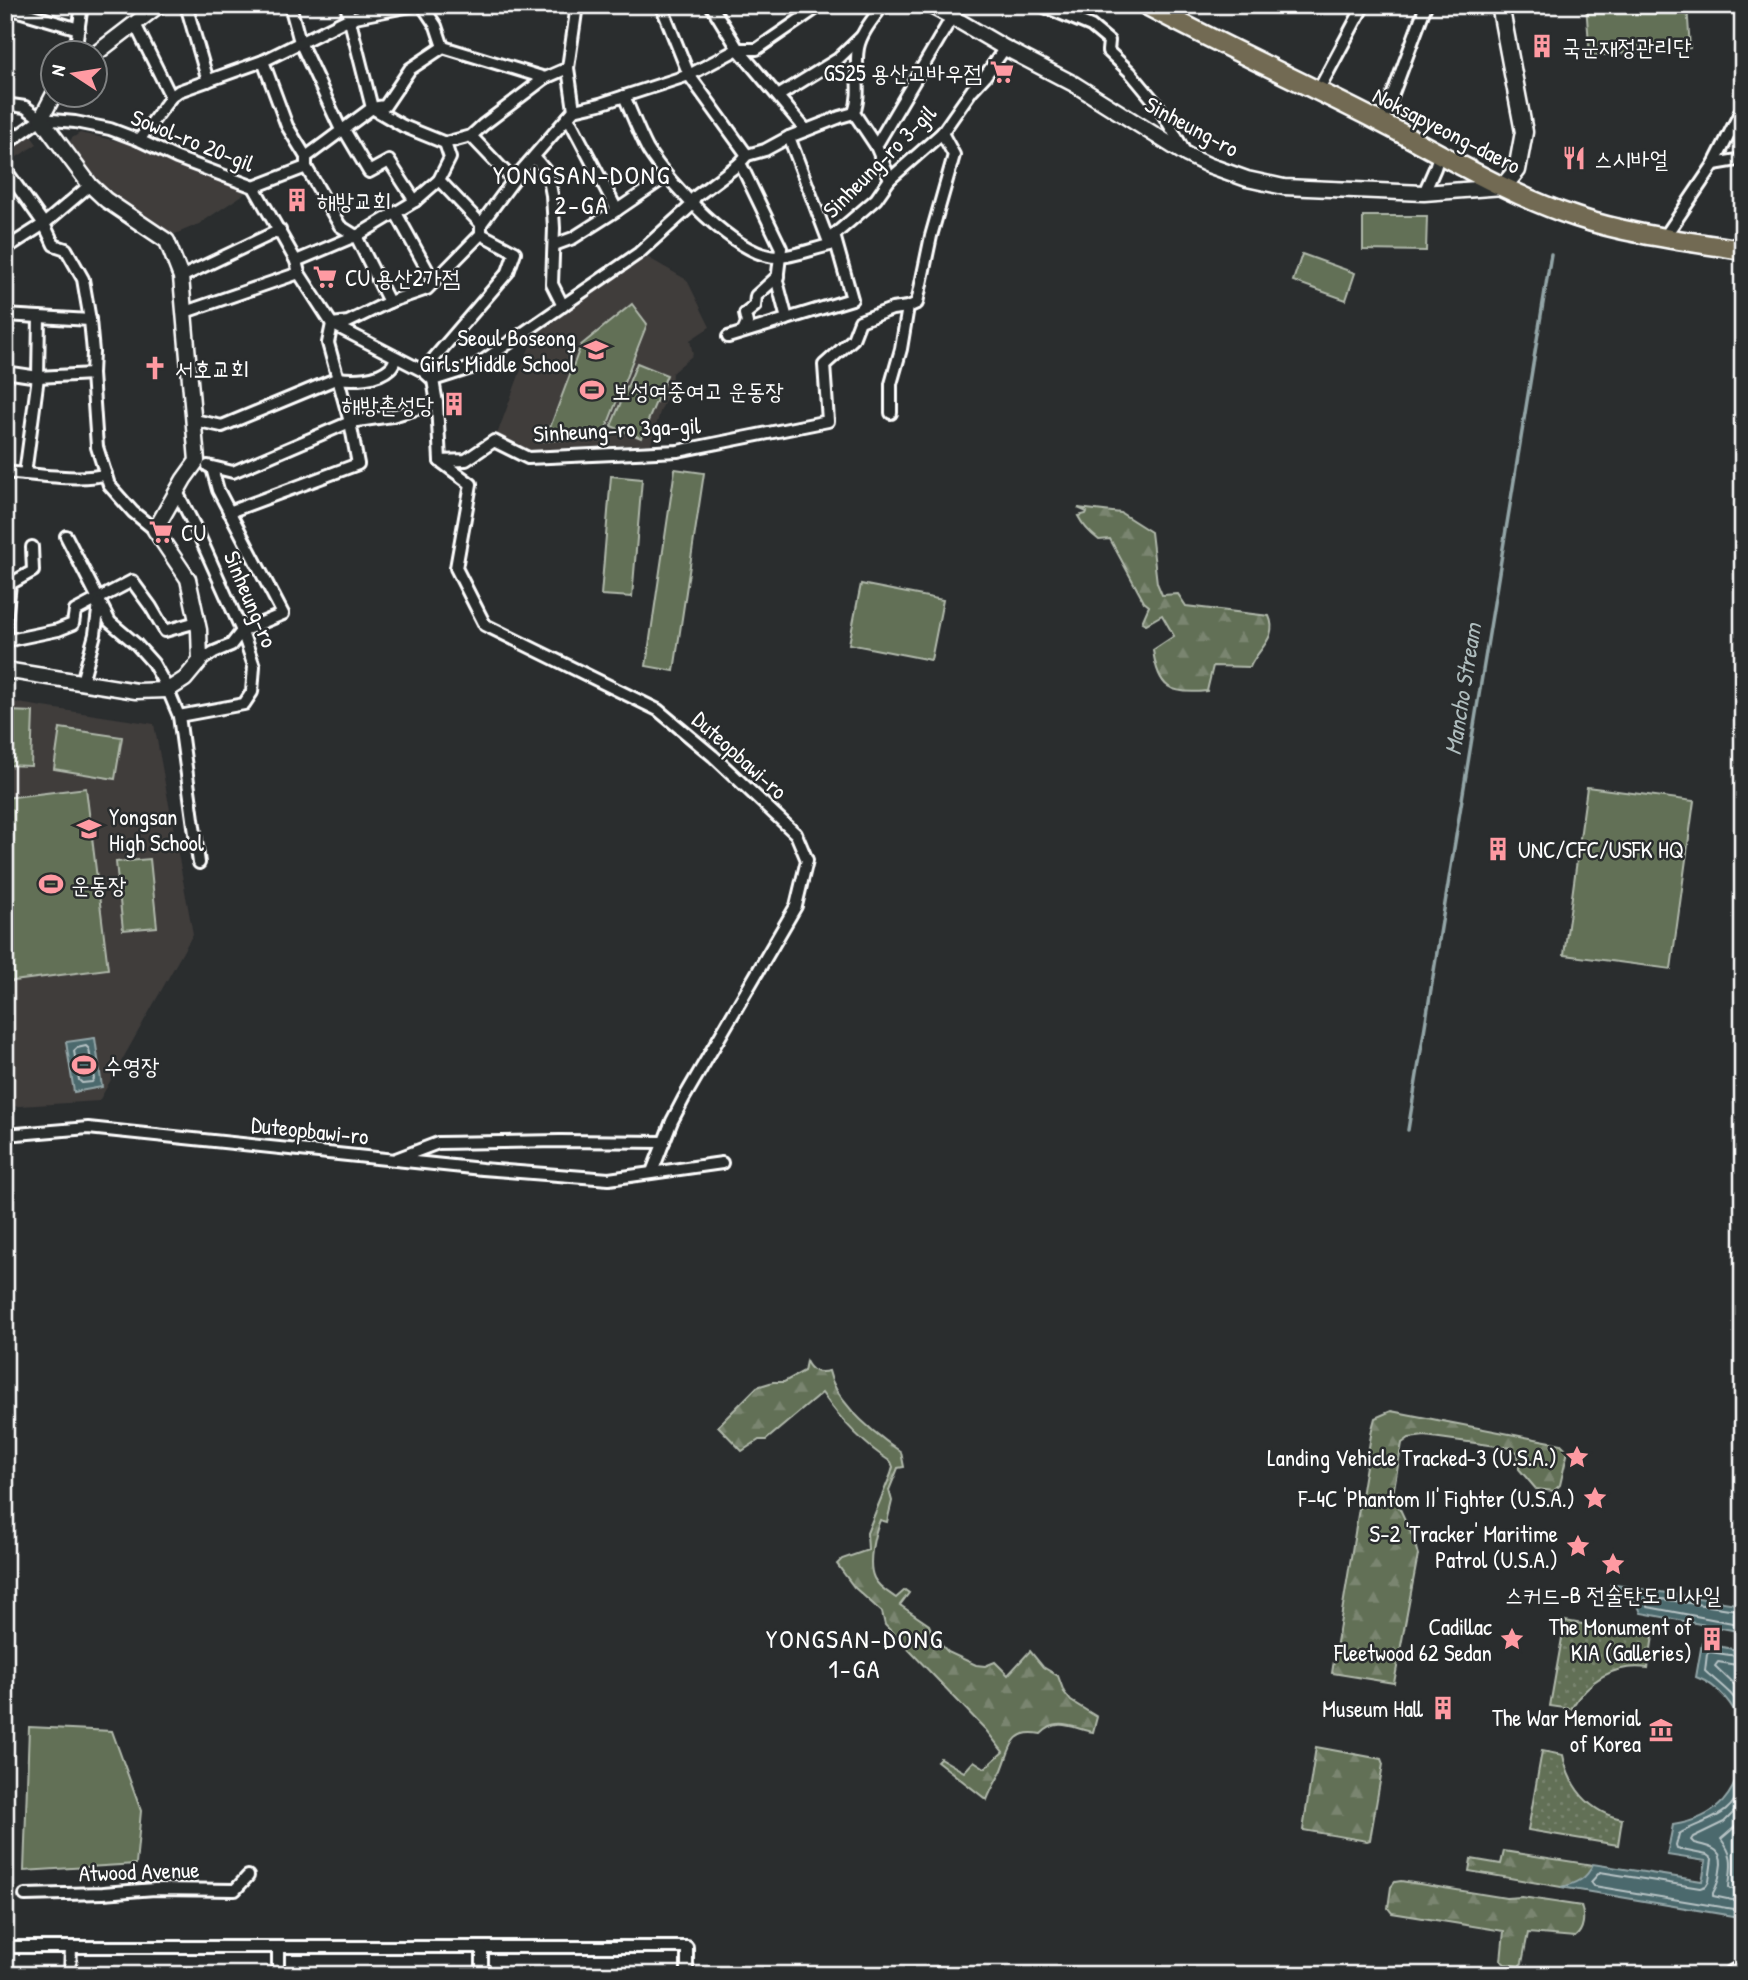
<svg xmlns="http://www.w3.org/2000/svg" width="1748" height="1980" viewBox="0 0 1748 1980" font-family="'Patrick Hand','Poor Story',sans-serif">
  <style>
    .built { fill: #3f3c3b }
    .grass { fill: url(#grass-dots); stroke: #b0b8ab; stroke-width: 2 }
    .forest { fill: url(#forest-firs); stroke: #b0b8ab; stroke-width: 2 }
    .garden { fill: #627057; stroke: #b0b8ab; stroke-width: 2 }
    .water { fill: #4b696d; stroke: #93a5a7; stroke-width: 2 }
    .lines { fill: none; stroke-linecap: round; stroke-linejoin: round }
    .shore { stroke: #b7c3c5; stroke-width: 2 }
    .stream { stroke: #93a5a7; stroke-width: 3.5 }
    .minor-casing { stroke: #fff; stroke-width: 16 }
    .tertiary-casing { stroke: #fff; stroke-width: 19 }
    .secondary-casing { stroke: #fff; stroke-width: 21 }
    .primary-casing { stroke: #fff; stroke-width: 23 }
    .minor { stroke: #2a2d2e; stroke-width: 10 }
    .tertiary { stroke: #2a2d2e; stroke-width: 14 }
    .secondary { stroke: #2a2d2e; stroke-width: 16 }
    .primary { stroke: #726b52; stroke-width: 18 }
    .labels { text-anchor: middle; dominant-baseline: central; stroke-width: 5; stroke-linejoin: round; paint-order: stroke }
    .poi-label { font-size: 23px; fill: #fff; stroke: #2a2d2e; text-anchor: start }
    .street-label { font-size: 23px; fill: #fff; stroke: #2a2d2e }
    .water-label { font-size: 24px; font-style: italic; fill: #aebcbd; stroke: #2a2d2e }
    .quarter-label { font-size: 26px; letter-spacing: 2px; fill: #fff; stroke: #2a2d2e }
  </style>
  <defs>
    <pattern id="grass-dots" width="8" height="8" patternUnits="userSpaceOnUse" patternTransform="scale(1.75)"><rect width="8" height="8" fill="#627057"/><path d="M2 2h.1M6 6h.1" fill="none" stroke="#7a8570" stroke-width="1.8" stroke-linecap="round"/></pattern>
    <pattern id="forest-firs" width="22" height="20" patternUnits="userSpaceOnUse" patternTransform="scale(1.75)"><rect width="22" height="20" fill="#627057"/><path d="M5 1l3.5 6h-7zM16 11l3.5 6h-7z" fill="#7a8570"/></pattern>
  </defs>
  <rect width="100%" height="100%" fill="#2a2d2e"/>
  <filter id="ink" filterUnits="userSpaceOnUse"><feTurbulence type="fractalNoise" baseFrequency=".0143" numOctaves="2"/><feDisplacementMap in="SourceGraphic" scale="14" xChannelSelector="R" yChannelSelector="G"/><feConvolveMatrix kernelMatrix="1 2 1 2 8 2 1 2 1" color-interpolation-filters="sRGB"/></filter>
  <g filter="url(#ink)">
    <g class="built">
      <polygon points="28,132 37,144 14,159 6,148"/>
      <polygon points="80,133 127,143 247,192 199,224 168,237 106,196 66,147 72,138"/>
      <polygon points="642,254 687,280 710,327 690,340 693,355 672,373 671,388 660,412 651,444 523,450 495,440 533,337"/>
      <polygon points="5,701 154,724 193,934 99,1101 5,1107"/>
    </g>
    <g class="grass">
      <path d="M1565,1621L1653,1636L1648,1668C1614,1663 1587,1681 1571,1709L1550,1706Z"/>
      <path d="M1542,1751L1563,1755C1569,1787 1589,1812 1622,1819L1618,1845L1528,1830Z"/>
    </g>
    <g class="forest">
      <path d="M1078,508L1121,513L1151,532L1157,583L1162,595L1178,594L1186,606L1269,616C1279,637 1257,650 1250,667L1213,666L1207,691C1170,695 1158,688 1153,650L1174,636L1162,615L1146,624L1142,622L1149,606L1144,602L1110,539L1099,540C1090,533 1083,526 1078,516L1086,514L1087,512Z"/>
      <path d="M806,1361C811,1371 817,1374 829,1371C836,1404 875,1434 901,1452L904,1467L898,1468L889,1490L892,1501L887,1522L880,1520C874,1534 867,1564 874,1578C878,1587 889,1593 896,1598L905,1590L909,1593L900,1605L929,1625L934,1637L948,1652L976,1665L985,1666L995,1662L1008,1675L1030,1651L1043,1667L1058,1676L1064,1692L1071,1701L1097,1717L1093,1732C1072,1728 1058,1717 1041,1734C1011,1728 1011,1748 1002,1770C997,1780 991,1789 987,1800L937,1761L940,1758L964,1772L974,1761L985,1768L1003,1752L985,1729L885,1625L882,1612L854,1587L837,1564L842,1559L868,1550L867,1533L891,1474L893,1467L891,1462C863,1444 840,1419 822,1393L766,1440H759L742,1451L718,1426L757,1387L773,1382H784L804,1371Z"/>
      <polygon points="1391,1411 1561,1444 1568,1451 1560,1485 1554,1491 1536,1489 1519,1469 1518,1453 1511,1448 1425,1436 1409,1438 1402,1443 1393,1494 1413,1537 1418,1555 1394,1683 1332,1673 1372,1429 1375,1418"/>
      <polygon points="1316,1747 1381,1759 1383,1764 1370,1840 1367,1841 1303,1830"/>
      <polygon points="1504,1851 1593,1865 1590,1873 1578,1884 1561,1887 1469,1871 1471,1859 1501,1864"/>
      <path d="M1401,1881L1506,1898L1522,1897L1581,1906C1585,1917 1584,1930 1575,1937L1528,1933L1522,1963L1519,1966L1505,1964L1501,1961L1504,1931L1392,1913L1388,1908L1391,1887L1395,1882Z"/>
    </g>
    <g class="garden">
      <polygon points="1586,5 1687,5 1690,48 1590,56"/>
      <polygon points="1363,216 1427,216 1426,251 1363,250"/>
      <polygon points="1302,254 1355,273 1346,300 1293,281"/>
      <polygon points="632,304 647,324 603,436 545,441 581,345"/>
      <polygon points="637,363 667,375 641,438 611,426"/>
      <polygon points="675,469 704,473 674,671 646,666"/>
      <polygon points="611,476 642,479 632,597 601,595"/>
      <polygon points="861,584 943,600 931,660 849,644"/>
      <polygon points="8,711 33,712 31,766 5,765"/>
      <polygon points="60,728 122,737 115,779 54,769"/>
      <polygon points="1587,787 1694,801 1671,969 1564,955"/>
      <polygon points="86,788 108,969 5,982 5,798"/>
      <polygon points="150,859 157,927 123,930 116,862"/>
      <polygon points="29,1727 112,1731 141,1811 136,1864 24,1871"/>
    </g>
    <g class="water">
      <polygon points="95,1038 102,1087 74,1092 66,1042"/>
      <path d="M1610,1584L1743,1605V1632L1641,1613C1636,1597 1624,1590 1610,1584Z"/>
      <path d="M1702,1643L1743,1651V1727C1733,1705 1720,1686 1696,1677Z"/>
      <path d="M1743,1750V1893L1739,1917L1561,1887C1576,1884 1587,1879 1593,1864L1702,1881L1706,1861L1667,1855L1673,1825C1718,1818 1738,1794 1743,1750Z"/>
    </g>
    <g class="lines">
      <g class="shore">
        <polygon points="86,1046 89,1049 94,1079 92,1082 82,1083 79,1080 74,1051 77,1048"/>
        <polyline points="1743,1611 1648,1597 1644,1600 1648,1607 1743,1625"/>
        <path d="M1743,1657L1710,1652L1707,1654L1705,1671C1718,1683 1733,1693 1743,1710"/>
        <polyline points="1743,1666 1718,1662 1715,1666 1743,1693"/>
        <path d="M1743,1783C1730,1821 1707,1817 1679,1834L1676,1846L1677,1849L1707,1855L1712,1859L1709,1881L1706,1886L1700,1888L1600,1872L1591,1882L1594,1886L1733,1909L1743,1907"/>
        <path d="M1743,1803L1724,1822L1693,1837L1691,1840L1694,1843C1712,1847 1725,1849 1720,1871C1719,1880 1717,1886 1713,1893V1896L1732,1900L1743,1898"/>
        <path d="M1743,1820L1721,1839C1735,1858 1731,1864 1729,1887L1731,1889L1743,1888"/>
      </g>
      <polyline class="stream" points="1408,1130 1551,254"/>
      <g class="minor-casing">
        <g id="minor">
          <polyline points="186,5 208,81"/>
          <polyline points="290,5 300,42 341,130"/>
          <polyline points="346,5 372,108 403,126 445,143"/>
          <polyline points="422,5 436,26 443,47"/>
          <polyline points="661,5 689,75 747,155"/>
          <polyline points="711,5 738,49 806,130"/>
          <path d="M883,5C874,18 861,32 858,48C854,70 862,92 854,113L876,146L890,179"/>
          <polyline points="1040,5 1091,26 1109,41 1108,51 1130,72 1159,107 1185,152"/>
          <polyline points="5,7 79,29"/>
          <polyline points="135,24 171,97"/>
          <polyline points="75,52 82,5"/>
          <polyline points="263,61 287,126 306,157"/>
          <polyline points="1318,91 1364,5"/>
          <path d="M624,96C632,114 639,133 648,150C669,184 736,256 777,257C793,257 815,248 830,245L834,235L876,199L890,179L942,133L972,90L985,76L1005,48"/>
          <polyline points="778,96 838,59 861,37"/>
          <polyline points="5,104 25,107 41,119 75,122 110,129 139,140 177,158 254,187 296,261 299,273 332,324 423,371 433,380 437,403 440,461"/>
          <polyline points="574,110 568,68 577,5"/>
          <polyline points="1382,123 1426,5"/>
          <polyline points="343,128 369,172 389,161 415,201"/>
          <polyline points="471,136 513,180"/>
          <polyline points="789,137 830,245"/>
          <polyline points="139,140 171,97 179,91 263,61 350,18 416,5"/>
          <polyline points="5,145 41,119"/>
          <polyline points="876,146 952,17"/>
          <polyline points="534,157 548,174 552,195 554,228 552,284 563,306"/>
          <polyline points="739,164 742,167 781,248 777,281 787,319"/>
          <polyline points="1714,164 1743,159"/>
          <polyline points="306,167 340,226 356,236 389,302"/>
          <polyline points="5,169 44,224 54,245 66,249 83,279 90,320"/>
          <polyline points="439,180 481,224"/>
          <polyline points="254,187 306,167 306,157 372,108 385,106 410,69 443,47 545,78"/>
          <polyline points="1424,193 1435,168 1439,155"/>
          <polyline points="617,210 667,176"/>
          <polyline points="396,213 434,282"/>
          <polyline points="1664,238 1714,164 1743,107"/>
          <polyline points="554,245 573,238 617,210 568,117"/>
          <polyline points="5,249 44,224 90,185"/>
          <polyline points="296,261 360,234 415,201 439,180 450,158 445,143 471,136 483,125 545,78 568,68"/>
          <polyline points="181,277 280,230"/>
          <polyline points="185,312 299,273"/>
          <polyline points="5,315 90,320 93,352 92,374 97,447 109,485 133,512 155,530"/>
          <polyline points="743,332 747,323 745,314 755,306 756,296 778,276"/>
          <polyline points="728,337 852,299 834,235"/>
          <polyline points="423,371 508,272 515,252 481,234"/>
          <polyline points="5,372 38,377 92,374"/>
          <polyline points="433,380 474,367 639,253 692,205 695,197 739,164 747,155 765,150 789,137 840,117 854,113"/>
          <polyline points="891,413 891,384 901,349 908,307"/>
          <path d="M194,420L222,426L338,378C353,380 377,380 390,368C393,366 394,362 396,358"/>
          <polyline points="440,461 471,484 456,568 485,625 658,710 713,756 796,834 807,860 796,906 684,1098 672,1121 652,1172"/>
          <polyline points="440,461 466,460 494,441 528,458 678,451 828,421 824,365 853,339 860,321 892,309 908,307 917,303 931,236 954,155 942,133"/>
          <polyline points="208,466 233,472 350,422 392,416 437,403"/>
          <path d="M5,472C31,474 83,482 106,474"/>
          <polyline points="25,474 38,377 39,317"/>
          <polyline points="177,492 198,533 242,631 254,666 252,692 244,704 179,716"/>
          <polyline points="229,512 358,464 350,422 328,343 332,324 348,322 389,302 427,289 481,234 481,224 515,178 574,110 600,104 689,75 738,49 757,49 821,5"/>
          <polyline points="66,536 110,622 136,644 153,663 168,690 179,716 199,863"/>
          <polyline points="5,641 58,630 73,624 75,611 132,581 151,607 165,631 197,622"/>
          <polyline points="6,641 6,621 10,584 33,571 32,547"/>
          <polyline points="200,661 214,652 231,645 242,631 283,614 218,490 212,468"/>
          <polyline points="82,682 95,634 99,603"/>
          <polyline points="5,1135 88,1128 482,1169 609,1179 722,1163"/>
          <polyline points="396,1159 438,1143 560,1141 664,1142"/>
          <polyline points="25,1895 103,1893 155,1889 235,1890 248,1876"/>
          <polyline points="5,1947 687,1947 687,1975"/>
          <polyline points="278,1947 278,1975"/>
          <polyline points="482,1947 482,1975"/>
          <polyline points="70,1975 71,1947"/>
          <polyline points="1726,1975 1739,1967 1743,1968"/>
        </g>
      </g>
      <g class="tertiary-casing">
        <g id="tertiary">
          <polyline points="929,5 952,17 1005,48 1074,84 1187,155 1208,165 1247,179 1284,187 1424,193 1503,187"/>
          <polyline points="94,55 159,5"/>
          <polyline points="5,670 136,691 168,690 185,679 200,661 199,630 188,579 155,530 184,479 197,461 181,277 167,241 106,200 90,185 41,119 54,94"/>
        </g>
      </g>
      <g class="secondary-casing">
        <polyline id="secondary" points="1500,5 1524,132 1517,170 1503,187"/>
      </g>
      <g class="primary-casing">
        <path id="primary" d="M1146,5C1223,46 1302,82 1380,122C1444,155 1506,194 1576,217C1630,235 1687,241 1743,250"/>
      </g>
      <use href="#minor" class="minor"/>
      <use href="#tertiary" class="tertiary"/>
      <use href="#secondary" class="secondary"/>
      <use href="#primary" class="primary"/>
    </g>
  </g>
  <defs>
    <g id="building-bare" transform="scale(1.89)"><path d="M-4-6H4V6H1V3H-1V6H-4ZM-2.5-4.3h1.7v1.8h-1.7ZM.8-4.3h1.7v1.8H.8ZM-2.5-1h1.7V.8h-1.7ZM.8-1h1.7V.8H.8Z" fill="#ff9aa2" stroke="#2a2d2e" stroke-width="2.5" paint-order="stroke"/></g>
    <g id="supermarket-bare" transform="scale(1.89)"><path d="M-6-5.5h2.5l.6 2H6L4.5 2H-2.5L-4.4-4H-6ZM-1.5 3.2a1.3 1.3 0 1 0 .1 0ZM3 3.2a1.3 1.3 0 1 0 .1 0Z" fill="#ff9aa2" stroke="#2a2d2e" stroke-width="2.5" paint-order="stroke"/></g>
    <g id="restaurant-bare" transform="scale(1.89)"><path d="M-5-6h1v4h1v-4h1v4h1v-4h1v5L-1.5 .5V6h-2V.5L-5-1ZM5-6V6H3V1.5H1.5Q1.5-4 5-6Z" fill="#ff9aa2" stroke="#2a2d2e" stroke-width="2.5" paint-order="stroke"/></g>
    <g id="school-bare" transform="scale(1.89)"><path d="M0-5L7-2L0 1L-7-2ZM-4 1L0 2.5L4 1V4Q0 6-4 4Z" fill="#ff9aa2" stroke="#2a2d2e" stroke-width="2.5" paint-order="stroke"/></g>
    <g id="church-bare" transform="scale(1.89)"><path d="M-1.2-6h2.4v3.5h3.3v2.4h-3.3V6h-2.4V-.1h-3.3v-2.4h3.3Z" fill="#ff9aa2" stroke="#2a2d2e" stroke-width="2.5" paint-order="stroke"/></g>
    <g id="stadium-bare" transform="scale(1.89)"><path d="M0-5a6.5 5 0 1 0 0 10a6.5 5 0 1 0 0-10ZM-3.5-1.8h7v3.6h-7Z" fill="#ff9aa2" stroke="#2a2d2e" stroke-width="2.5" paint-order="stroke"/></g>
    <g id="sight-bare" transform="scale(1.89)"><path d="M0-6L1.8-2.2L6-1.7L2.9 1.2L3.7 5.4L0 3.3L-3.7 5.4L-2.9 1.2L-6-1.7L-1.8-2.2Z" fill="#ff9aa2" stroke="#2a2d2e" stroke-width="2.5" paint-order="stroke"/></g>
    <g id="museum-bare" transform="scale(1.89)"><path d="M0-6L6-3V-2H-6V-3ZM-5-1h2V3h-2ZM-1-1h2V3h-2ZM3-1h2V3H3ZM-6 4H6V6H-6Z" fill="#ff9aa2" stroke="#2a2d2e" stroke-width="2.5" paint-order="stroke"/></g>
  </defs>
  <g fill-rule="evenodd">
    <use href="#building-bare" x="1542" y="46"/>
    <use href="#supermarket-bare" x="1002" y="72"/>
    <use href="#restaurant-bare" x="1574" y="158"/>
    <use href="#building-bare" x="297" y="200"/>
    <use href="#supermarket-bare" x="325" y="277"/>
    <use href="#school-bare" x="596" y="350"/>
    <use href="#church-bare" x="155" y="368"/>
    <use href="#stadium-bare" x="592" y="390"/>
    <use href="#building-bare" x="454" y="404"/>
    <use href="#supermarket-bare" x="161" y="532"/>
    <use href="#school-bare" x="89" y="829"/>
    <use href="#building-bare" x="1498" y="849"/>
    <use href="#stadium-bare" x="51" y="884"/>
    <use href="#stadium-bare" x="84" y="1065"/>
    <use href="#sight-bare" x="1577" y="1457"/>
    <use href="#sight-bare" x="1595" y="1498"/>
    <use href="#sight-bare" x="1578" y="1546"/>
    <use href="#sight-bare" x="1613" y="1564"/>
    <use href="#sight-bare" x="1512" y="1639"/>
    <use href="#building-bare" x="1712" y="1639"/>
    <use href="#building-bare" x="1443" y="1708"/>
    <use href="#museum-bare" x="1661" y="1730"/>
  </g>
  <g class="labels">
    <g class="poi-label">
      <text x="1562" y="46">국군재정관리단</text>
      <text x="982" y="72" text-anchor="end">GS25 용산고바우점</text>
      <text x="1594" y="158">스시바얼</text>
      <text x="317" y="200">해방교회</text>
      <text x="345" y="277">CU 용산2가점</text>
      <text x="576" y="337" text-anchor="end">Seoul Boseong<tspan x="576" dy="26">Girls Middle School</tspan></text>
      <text x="175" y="368">서호교회</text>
      <text x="612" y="390">보성여중여고 운동장</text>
      <text x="434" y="404" text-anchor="end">해방촌성당</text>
      <text x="181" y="532">CU</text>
      <text x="109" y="816">Yongsan<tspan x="109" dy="26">High School</tspan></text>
      <text x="1518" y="849">UNC/CFC/USFK HQ</text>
      <text x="71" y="884">운동장</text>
      <text x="104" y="1065">수영장</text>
      <text x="1557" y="1457" text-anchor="end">Landing Vehicle Tracked-3 (U.S.A.)</text>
      <text x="1575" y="1498" text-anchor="end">F-4C 'Phantom II' Fighter (U.S.A.)</text>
      <text x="1558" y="1533" text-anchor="end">S-2 'Tracker' Maritime<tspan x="1558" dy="26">Patrol (U.S.A.)</tspan></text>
      <text x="1613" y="1594" text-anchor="middle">스커드-B 전술탄도 미사일</text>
      <text x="1492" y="1626" text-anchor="end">Cadillac<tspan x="1492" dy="26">Fleetwood 62 Sedan</tspan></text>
      <text x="1692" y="1626" text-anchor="end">The Monument of<tspan x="1692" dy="26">KIA (Galleries)</tspan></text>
      <text x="1423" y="1708" text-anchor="end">Museum Hall</text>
      <text x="1641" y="1717" text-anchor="end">The War Memorial<tspan x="1641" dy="26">of Korea</tspan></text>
    </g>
    <g class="street-label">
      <text transform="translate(1192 126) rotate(28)">Sinheung-ro</text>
      <text transform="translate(1447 130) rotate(27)">Noksapyeong-daero</text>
      <text transform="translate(193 140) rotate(22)">Sowol-ro 20-gil</text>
      <text transform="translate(879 161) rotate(-45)">Sinheung-ro 3-gil</text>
      <text transform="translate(617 429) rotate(-3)">Sinheung-ro 3ga-gil</text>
      <text transform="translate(251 599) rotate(67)">Sinheung-ro</text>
      <text transform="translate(740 755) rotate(42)">Duteopbawi-ro</text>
      <text transform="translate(310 1130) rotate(6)">Duteopbawi-ro</text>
      <text transform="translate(139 1871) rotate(-2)">Atwood Avenue</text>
    </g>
    <g class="water-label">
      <text transform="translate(1462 689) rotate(-81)">Mancho Stream</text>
    </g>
    <g class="quarter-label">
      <text x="582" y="174">YONGSAN-DONG<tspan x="582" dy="30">2-GA</tspan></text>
      <text x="855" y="1638">YONGSAN-DONG<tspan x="855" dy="30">1-GA</tspan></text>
    </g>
  </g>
  <rect width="1748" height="1980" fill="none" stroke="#2a2d2e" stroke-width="28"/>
  <rect x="14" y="14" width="1720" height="1952" fill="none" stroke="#fff" stroke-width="2.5" filter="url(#ink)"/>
  <g transform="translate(74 74) rotate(282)"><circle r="33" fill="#2a2d2e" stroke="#7f8182" stroke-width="2"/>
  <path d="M0-5L12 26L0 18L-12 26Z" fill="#ff9aa2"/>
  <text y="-10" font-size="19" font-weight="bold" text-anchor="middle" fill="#ffffff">N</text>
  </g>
</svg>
